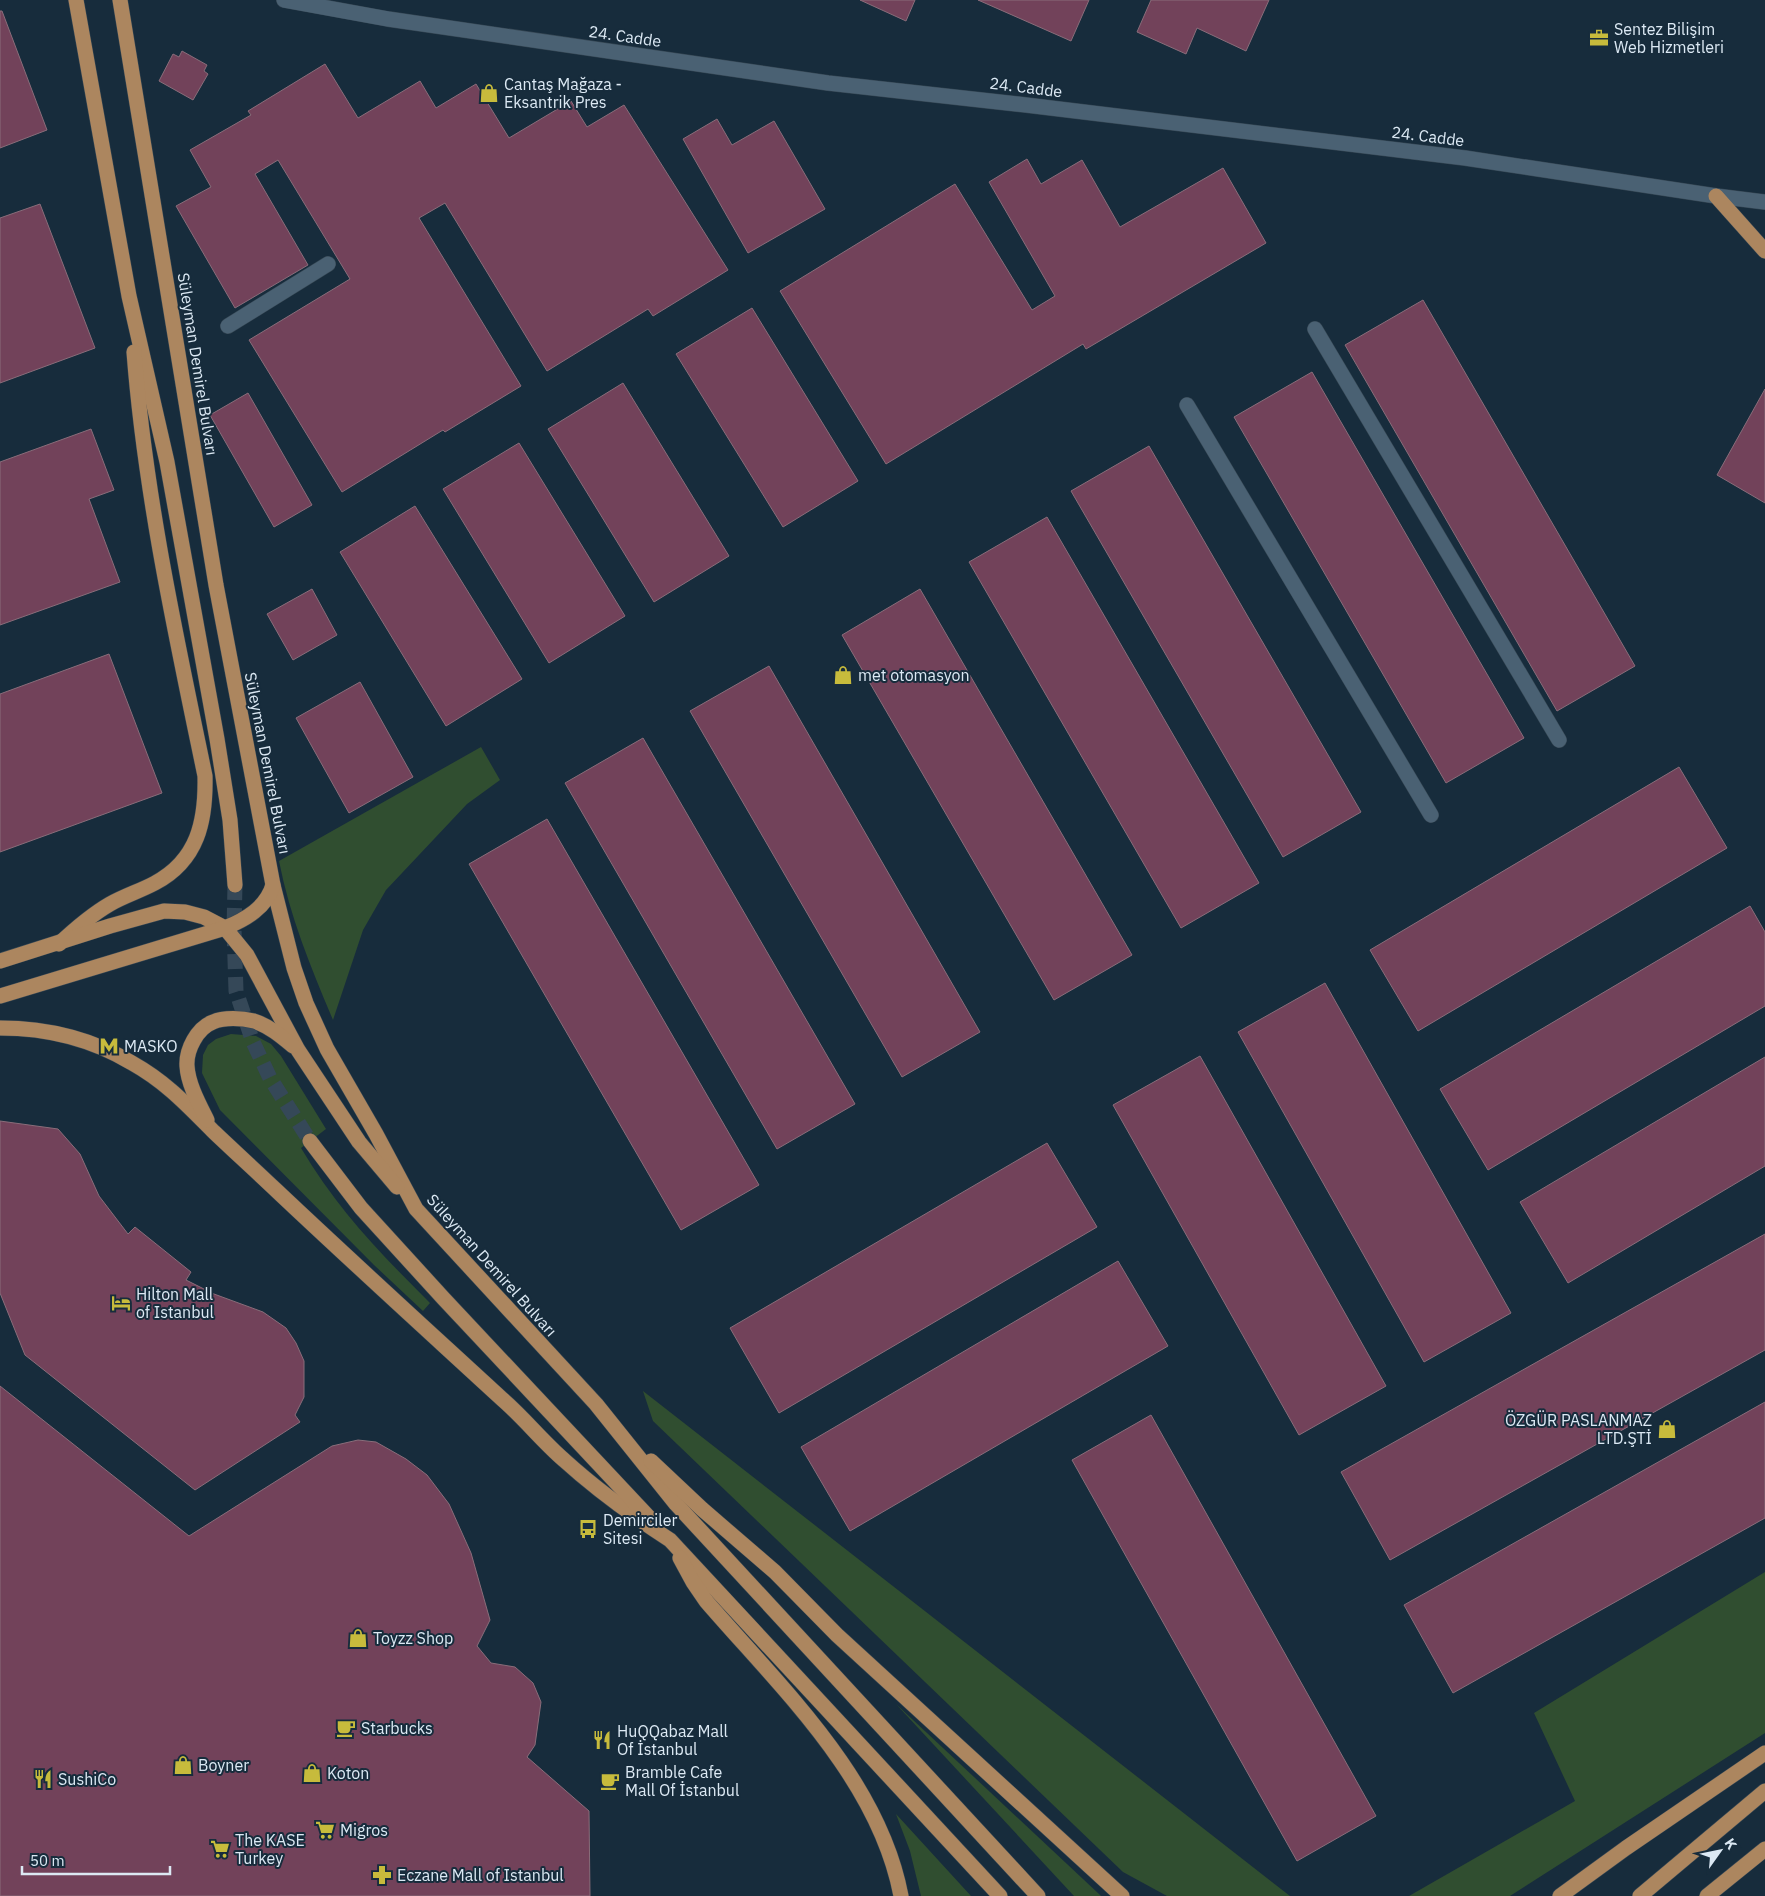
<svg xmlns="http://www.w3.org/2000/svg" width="1765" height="1896" viewBox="0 0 1765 1896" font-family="'IBM Plex Sans',sans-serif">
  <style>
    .green { fill: #304e30 }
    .building { fill: #72425a; stroke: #896d7a }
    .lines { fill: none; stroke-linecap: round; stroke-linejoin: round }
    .major-tunnel { stroke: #354858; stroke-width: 15; stroke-dasharray: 15 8; stroke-linecap: butt }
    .minor-casing { stroke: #364754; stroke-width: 16 }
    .major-casing { stroke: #364754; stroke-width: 16 }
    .minor { stroke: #4a6173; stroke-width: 15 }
    .major { stroke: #ac865f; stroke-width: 15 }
    .labels { text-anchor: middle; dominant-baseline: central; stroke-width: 4; stroke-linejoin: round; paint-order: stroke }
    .poi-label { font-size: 16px; fill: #dce9f4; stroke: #172c3c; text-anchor: start }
    .street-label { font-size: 16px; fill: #dce9f4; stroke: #172c3c }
  </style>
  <rect width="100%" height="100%" fill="#172c3c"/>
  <g class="green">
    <path d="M481,747L500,780L467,804L386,890L363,930L333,1020C311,968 290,917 279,861Z"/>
    <path d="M231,1034L256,1036L271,1044L281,1056L326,1129L301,1148C337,1209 380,1253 430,1303L423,1311L374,1265L220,1110L202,1073L203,1055L208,1045L216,1039Z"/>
    <polygon points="643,1391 1290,1896 1167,1896 1123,1872 653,1421"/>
    <polygon points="1765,1572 1765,1733 1510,1896 1409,1896 1575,1801 1534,1713"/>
    <polygon points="896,1704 1099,1894 1101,1896 1074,1896"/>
    <polygon points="896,1814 971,1896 921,1896 910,1851"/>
  </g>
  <g class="building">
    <polygon points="860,0 915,0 906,21"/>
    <polygon points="978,0 1089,0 1071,41"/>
    <polygon points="1151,0 1269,0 1246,51 1197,28 1186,54 1137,32"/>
    <polygon points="0,11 2,11 47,130 0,148"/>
    <polygon points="182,51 207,65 204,71 208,74 193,100 159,81 173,54 179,57"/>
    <polygon points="325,64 358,118 420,81 436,108 476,84 509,138 571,101 587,127 624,105 728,270 653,316 648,309 547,371 445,203 419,218 521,386 445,432 443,430 342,492 249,340 350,279 278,160 255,174 308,265 235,308 176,206 211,187 190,150 251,115 248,111"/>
    <polygon points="717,119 732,145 774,121 825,209 748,253 683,139"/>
    <polygon points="1027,159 1041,184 1082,160 1120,227 1223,168 1266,243 1086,349 1083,344 886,464 780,291 955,184 1032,310 1055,296 989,182"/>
    <polygon points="40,204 95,348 0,383 0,218"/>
    <polygon points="1423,300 1635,666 1557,711 1345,345"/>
    <polygon points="752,308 858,481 783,527 676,354"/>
    <polygon points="1312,372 1524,738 1446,783 1234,417"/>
    <polygon points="623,383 729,556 654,602 548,429"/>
    <polygon points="1765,389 1765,503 1717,475"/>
    <polygon points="248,393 312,505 274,527 210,415"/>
    <polygon points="91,429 114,490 89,499 120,582 0,625 0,462"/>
    <polygon points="519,443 625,616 549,663 443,489"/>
    <polygon points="1149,446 1361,812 1283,857 1071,491"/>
    <polygon points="415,506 522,679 446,726 340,552"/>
    <polygon points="1047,517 1259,883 1181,928 969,562"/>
    <polygon points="312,589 337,635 293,660 267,614"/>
    <polygon points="920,589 1132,955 1054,1000 842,635"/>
    <polygon points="109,654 162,793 0,852 0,694"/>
    <polygon points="769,666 980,1032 902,1077 690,711"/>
    <polygon points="360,682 413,777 349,813 296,718"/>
    <polygon points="643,738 855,1104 777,1149 565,783"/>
    <polygon points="1679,767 1727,848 1418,1031 1370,950"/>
    <polygon points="547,819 759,1185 681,1230 469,864"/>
    <polygon points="1750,906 1765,932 1765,1006 1488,1170 1440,1089"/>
    <polygon points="1325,983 1511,1313 1424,1362 1238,1032"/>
    <polygon points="1200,1056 1386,1386 1299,1435 1113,1105"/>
    <polygon points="1765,1057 1765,1166 1568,1283 1520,1202"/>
    <polygon points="0,1121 58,1129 80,1154 99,1196 128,1234 135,1227 191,1272 186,1280 214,1294 263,1312 286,1328 296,1343 304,1361 304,1397 295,1415 300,1422 195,1490 25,1355 0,1293"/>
    <polygon points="1047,1143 1097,1227 779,1413 730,1328"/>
    <polygon points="1765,1234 1765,1350 1390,1560 1341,1472"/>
    <polygon points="1118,1261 1168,1346 850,1531 801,1447"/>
    <polygon points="0,1386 189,1536 332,1446 358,1440 376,1442 406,1459 427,1475 449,1504 471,1553 490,1620 477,1646 491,1663 515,1667 533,1683 541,1702 535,1745 527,1757 589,1811 590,1896 0,1896"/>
    <polygon points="1765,1402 1765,1518 1453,1693 1404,1605"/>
    <polygon points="1151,1415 1376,1816 1297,1861 1072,1460"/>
  </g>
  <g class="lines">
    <polyline class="major-tunnel" points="235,885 234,929 236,991 253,1042 270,1078 310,1141"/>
    <g class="minor-casing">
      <g id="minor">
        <polyline points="284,0 388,19 828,83 1026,105 1465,158 1716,196 1765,202"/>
        <polyline points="228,326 328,264"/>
        <polyline points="1315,329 1559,740"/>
        <polyline points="1187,405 1431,815"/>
      </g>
    </g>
    <g class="major-casing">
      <g id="major">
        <polyline points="76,0 129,296 167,462 217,739 230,820 235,885"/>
        <polyline points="120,0 216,585 273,885 294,968 306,1003 327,1049 376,1134 416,1209 596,1404 676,1504 1038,1896"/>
        <polyline points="1716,196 1765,251"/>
        <path d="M59,944C75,929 91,915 110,904C124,896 140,891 155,883C198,860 206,821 205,776C176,636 145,495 134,352"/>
        <polyline points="0,961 110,926 164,911 185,912 204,917 225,928 247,955 298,1050 359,1142 397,1187"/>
        <path d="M0,996L225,928C246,919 266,908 273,885"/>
        <path d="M0,1028C46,1028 92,1039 132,1063C166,1082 187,1105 214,1132C235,1152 256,1171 277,1191C351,1261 427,1330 502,1399C524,1418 542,1441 564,1460C597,1490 633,1516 670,1540L1000,1896"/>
        <path d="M207,1120C199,1104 188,1084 187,1066C186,1050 197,1028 213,1022C224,1017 242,1018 254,1021C269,1026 281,1036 293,1046"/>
        <polyline points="310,1141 361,1208 444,1299 655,1524"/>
        <polyline points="651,1461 702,1509 775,1572 837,1635 1122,1896"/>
        <path d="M680,1558L693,1582L706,1601C781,1688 879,1779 901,1896"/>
        <polyline points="1560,1896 1626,1848 1765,1753"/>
        <polyline points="1640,1896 1765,1791"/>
        <polyline points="1707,1896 1765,1849"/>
      </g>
    </g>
    <use href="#minor" class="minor"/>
    <use href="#major" class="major"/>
  </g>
  <defs>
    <g id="office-bare" transform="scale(1.5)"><path d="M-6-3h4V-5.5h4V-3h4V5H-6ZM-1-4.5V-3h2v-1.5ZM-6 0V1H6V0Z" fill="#c7bb3c" stroke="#172c3c" stroke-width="2.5" paint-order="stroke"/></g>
    <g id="shop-bare" transform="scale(1.5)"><path d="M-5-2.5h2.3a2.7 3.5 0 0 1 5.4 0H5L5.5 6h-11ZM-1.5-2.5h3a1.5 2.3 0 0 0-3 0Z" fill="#c7bb3c" stroke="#172c3c" stroke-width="2.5" paint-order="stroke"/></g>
    <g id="metro-bare" transform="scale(1.5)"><path d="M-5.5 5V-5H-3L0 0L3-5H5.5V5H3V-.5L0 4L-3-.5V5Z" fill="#c7bb3c" stroke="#172c3c" stroke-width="2.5" paint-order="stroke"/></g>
    <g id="hotel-bare" transform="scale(1.5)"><path d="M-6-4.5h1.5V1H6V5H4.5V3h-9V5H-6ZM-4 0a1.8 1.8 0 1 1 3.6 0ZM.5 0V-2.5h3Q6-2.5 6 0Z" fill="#c7bb3c" stroke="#172c3c" stroke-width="2.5" paint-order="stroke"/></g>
    <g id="bus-bare" transform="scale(1.5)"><path d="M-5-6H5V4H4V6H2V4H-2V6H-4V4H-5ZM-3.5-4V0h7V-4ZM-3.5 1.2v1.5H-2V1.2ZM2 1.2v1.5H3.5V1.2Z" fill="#c7bb3c" stroke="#172c3c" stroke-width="2.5" paint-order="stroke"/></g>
    <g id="cafe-bare" transform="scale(1.5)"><path d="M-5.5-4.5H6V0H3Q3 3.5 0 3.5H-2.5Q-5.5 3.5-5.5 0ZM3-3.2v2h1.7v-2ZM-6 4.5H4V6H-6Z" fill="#c7bb3c" stroke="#172c3c" stroke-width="2.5" paint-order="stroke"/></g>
    <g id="restaurant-bare" transform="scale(1.5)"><path d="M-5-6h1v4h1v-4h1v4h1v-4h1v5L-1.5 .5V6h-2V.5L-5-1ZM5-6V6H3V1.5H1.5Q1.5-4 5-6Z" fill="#c7bb3c" stroke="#172c3c" stroke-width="2.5" paint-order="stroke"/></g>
    <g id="supermarket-bare" transform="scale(1.5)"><path d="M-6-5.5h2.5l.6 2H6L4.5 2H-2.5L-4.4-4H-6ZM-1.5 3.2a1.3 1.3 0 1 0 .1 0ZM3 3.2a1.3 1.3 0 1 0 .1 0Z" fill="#c7bb3c" stroke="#172c3c" stroke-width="2.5" paint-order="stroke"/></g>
    <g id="pharmacy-bare" transform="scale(1.5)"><path d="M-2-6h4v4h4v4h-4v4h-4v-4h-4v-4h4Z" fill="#c7bb3c" stroke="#172c3c" stroke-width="2.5" paint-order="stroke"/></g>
  </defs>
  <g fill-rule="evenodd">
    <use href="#office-bare" x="1599" y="38"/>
    <use href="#shop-bare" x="489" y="93"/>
    <use href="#shop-bare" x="843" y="675"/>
    <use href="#metro-bare" x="109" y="1046"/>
    <use href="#hotel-bare" x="121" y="1303"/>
    <use href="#shop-bare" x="1667" y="1429"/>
    <use href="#bus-bare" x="588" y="1529"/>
    <use href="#shop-bare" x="358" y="1638"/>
    <use href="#cafe-bare" x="346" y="1728"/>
    <use href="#restaurant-bare" x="602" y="1740"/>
    <use href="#shop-bare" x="183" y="1765"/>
    <use href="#shop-bare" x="312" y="1773"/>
    <use href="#restaurant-bare" x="43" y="1779"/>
    <use href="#cafe-bare" x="610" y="1781"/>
    <use href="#supermarket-bare" x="325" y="1830"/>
    <use href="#supermarket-bare" x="220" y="1849"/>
    <use href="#pharmacy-bare" x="382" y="1875"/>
  </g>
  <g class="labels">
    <g class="poi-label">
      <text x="1614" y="29">Sentez Bilişim<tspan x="1614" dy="18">Web Hizmetleri</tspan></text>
      <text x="504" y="84">Cantaş Mağaza -<tspan x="504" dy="18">Eksantrik Pres</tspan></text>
      <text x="858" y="675">met otomasyon</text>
      <text x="124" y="1046">MASKO</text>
      <text x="136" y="1294">Hilton Mall<tspan x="136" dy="18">of Istanbul</tspan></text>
      <text x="1652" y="1420" text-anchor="end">ÖZGÜR PASLANMAZ<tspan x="1652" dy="18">LTD.ŞTİ</tspan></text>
      <text x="603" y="1520">Demirciler<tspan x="603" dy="18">Sitesi</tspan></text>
      <text x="373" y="1638">Toyzz Shop</text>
      <text x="361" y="1728">Starbucks</text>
      <text x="617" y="1731">HuQQabaz Mall<tspan x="617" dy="18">Of İstanbul</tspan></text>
      <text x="198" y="1765">Boyner</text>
      <text x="625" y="1772">Bramble Cafe<tspan x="625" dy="18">Mall Of İstanbul</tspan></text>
      <text x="327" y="1773">Koton</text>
      <text x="58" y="1779">SushiCo</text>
      <text x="340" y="1830">Migros</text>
      <text x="235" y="1840">The KASE<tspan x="235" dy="18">Turkey</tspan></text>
      <text x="397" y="1875">Eczane Mall of Istanbul</text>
    </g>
    <g class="street-label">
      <text transform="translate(625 36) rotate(8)">24. Cadde</text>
      <text transform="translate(1026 87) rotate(7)">24. Cadde</text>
      <text transform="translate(1428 136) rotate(7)">24. Cadde</text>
      <text transform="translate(198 364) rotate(81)">Süleyman Demirel Bulvarı</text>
      <text transform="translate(268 763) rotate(79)">Süleyman Demirel Bulvarı</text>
      <text transform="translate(492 1265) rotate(48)">Süleyman Demirel Bulvarı</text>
    </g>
  </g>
  <g transform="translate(1720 1851) rotate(57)" stroke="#172c3c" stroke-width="4" paint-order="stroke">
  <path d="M0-4L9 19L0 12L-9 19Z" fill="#dce9f4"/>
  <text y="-8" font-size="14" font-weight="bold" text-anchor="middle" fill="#dce9f4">K</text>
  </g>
  <path d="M22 1866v8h148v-8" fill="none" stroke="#dce9f4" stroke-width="2.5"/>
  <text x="30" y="1866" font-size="15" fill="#dce9f4" stroke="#172c3c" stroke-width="4" paint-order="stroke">50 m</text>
</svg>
